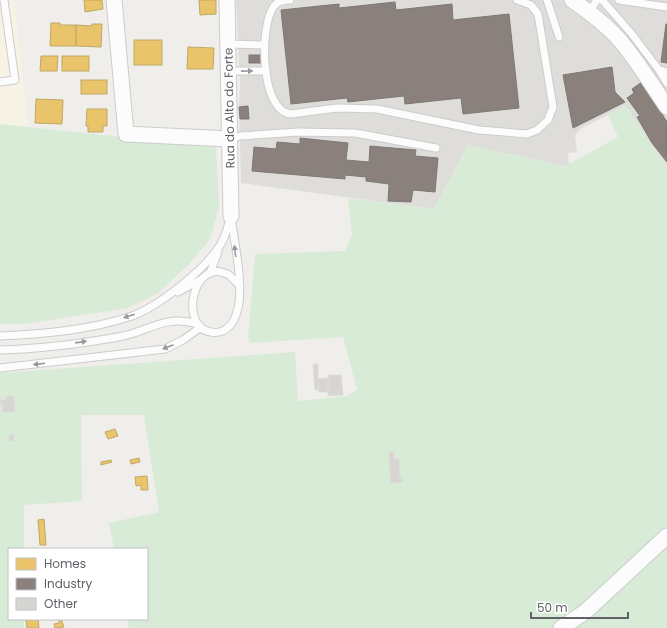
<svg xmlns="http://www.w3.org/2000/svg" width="667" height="628" viewBox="0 0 667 628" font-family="Poppins,sans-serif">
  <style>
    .commercial { fill: #f7f3e4 }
    .industrial { fill: #dfddda }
    .green { fill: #d8ebd6 }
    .homes { fill: #e9c46a; stroke: #c0a769 }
    .industry { fill: #8a817c; stroke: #7d7876 }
    .building { fill: #d6d5d3; stroke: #deddd9 }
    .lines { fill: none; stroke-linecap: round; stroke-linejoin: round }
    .lane-casing { stroke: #cbcccc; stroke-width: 9 }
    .street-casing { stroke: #cbcccc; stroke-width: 17 }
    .lane { stroke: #fdfcfc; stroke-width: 7 }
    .street { stroke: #fdfcfc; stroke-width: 15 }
    .oneway { fill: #96999c }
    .labels { text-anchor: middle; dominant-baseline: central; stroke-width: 4; stroke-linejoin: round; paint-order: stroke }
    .street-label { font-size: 12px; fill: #5f6368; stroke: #fff }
  </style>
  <rect width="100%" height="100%" fill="#efeeea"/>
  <polygon class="commercial" points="0,0 14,0 28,127 0,124"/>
  <polygon class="industrial" points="236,0 667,0 667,168 625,106 580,129 575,136 577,152 568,153 569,167 468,145 434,209 241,183 239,107 240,84"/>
  <g class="green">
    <polygon points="626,106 667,168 667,628 129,628 127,619 147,619 147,549 114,549 109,523 159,512 144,415 81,415 82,501 24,505 24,549 9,549 9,619 24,619 24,628 0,628 0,373 295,352 298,401 348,396 357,389 343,337 250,343 248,337 255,254 345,251 352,235 348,198 434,209 468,145 569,167 569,164 618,137 608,114"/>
    <polygon points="0,124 216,147 219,208 210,239 190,263 158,293 128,308 24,324 0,324"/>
  </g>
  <g class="homes">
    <polygon points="84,0 102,0 103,9 85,12"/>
    <polygon points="199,0 216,0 216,14 200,15"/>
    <polygon points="51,23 60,23 60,25 76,25 76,46 50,46"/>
    <polygon points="92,24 102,24 101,47 76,46 76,25 92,26"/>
    <rect x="134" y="40" width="28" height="25"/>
    <polygon points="188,47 214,48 213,69 187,69"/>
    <polygon points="41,56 58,56 57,71 40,71"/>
    <rect x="62" y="56" width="27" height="15"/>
    <rect x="81" y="80" width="26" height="14"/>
    <polygon points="36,99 63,100 62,124 35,123"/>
    <polygon points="87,109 107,109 107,126 103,126 103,132 88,132 88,126 86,126"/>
    <polygon points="115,429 118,436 108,439 105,432"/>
    <polygon points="139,458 140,462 131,464 130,460"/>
    <polygon points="111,460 112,462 101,465 101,462"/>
    <polygon points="147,476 148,490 141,490 141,485 136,486 135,477"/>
    <polygon points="44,519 46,545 40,545 38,520"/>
    <polygon points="26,619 38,619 39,628 27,628"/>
    <polygon points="61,619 64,627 55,628 54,624 59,623 59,620"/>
  </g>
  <g class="industry">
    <polygon points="395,2 396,10 452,4 453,20 509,14 519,108 463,114 461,98 405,104 404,96 348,102 347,98 291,104 281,10 339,4 339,8"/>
    <polygon points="666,24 667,24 667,63 661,62"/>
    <rect x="249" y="55" width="12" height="8"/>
    <polygon points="612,67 615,92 625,102 573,128 563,75"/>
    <polygon points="642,82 667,122 667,162 652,143 637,117 640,116 627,98 634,93 632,89"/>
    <polygon points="248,106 249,119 240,119 239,107"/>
    <polygon points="300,138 348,143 346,160 369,162 370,146 416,150 415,156 438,158 435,192 413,190 411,202 388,201 389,184 366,181 366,177 345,175 345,179 252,171 254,147 276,149 277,142 300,144"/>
  </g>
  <g class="building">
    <polygon points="313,364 318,364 318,390 315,390"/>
    <polygon points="328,375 341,375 343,395 328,396"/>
    <polygon points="328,378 328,392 319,392 318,379"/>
    <polygon points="6,396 14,396 15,412 2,412 3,405 0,405 0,399 6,400"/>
    <rect x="9" y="435" width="5" height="6"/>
    <polygon points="389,452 394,452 394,459 399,458 400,479 403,479 403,482 391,483 389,461"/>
  </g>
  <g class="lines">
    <g class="lane-casing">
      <g id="lane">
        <path d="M290,0C284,0 278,1 274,6C259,26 260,111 291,114L337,108L377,109L479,130L527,134L537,130L548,120L553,107L538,14L531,5L517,0"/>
        <polyline points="547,0 559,37"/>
        <polyline points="602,0 631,33 659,70 667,72"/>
        <polyline points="619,0 667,7"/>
        <polyline points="589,12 597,0"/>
        <polyline points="228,44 264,45"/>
        <polyline points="659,70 667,83"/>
        <polyline points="228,71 266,71"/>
        <polyline points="0,82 15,80 4,0"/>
        <polyline points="230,139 240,136 298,132 355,133 436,148"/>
        <path d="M231,218C235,244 242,278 239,303C237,314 234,325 223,331C220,332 215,333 211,332C178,328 193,255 229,275C233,278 236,283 240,286"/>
        <polyline points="210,273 218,252"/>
        <polyline points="178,292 200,280"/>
        <path d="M0,336C44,334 90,330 132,316C159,306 203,271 219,247C225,239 228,226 231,216"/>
        <path d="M0,350C39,349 79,344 118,337C150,332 162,314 198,324"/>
        <polyline points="0,368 165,349 183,340 201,327"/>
      </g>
    </g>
    <g class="street-casing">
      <g id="street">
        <polyline points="114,0 126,134 230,139"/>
        <polyline points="227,0 231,216"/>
        <path d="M572,0C588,11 604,23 617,37C636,58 651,84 667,107"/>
        <polyline points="561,628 585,612 667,536"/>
      </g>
    </g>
    <use href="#lane" class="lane"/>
    <use href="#street" class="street"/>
  </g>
  <defs><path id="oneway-solid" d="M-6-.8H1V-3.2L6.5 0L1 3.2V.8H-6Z"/></defs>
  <g class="oneway">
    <use href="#oneway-solid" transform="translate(247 71) rotate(-1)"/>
    <use href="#oneway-solid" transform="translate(235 251) rotate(-97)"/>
    <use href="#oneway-solid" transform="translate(129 316) rotate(162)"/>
    <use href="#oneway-solid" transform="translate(81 342) rotate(-8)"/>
    <use href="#oneway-solid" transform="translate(168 347) rotate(159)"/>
    <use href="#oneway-solid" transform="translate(39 364) rotate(173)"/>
  </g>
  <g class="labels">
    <g class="street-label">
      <text transform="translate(229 108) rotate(-91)">Rua do Alto do Forte</text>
    </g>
  </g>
  <rect x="8" y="548" width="140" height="72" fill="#ffffff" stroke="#bfc1c3"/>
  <rect x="16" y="558" width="20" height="12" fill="#e9c46a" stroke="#bfc1c3"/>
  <text x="44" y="568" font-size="12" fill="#5f6368">Homes</text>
  <rect x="16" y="578" width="20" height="12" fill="#8a817c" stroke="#bfc1c3"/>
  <text x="44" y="588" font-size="12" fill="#5f6368">Industry</text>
  <rect x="16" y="598" width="20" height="12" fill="#d6d5d3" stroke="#bfc1c3"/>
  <text x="44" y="608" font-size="12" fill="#5f6368">Other</text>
  <path d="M531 612v6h97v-6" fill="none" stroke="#5f6368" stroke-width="2"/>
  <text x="537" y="612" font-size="12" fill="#5f6368" stroke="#ffffff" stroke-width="3" paint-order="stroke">50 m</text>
</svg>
